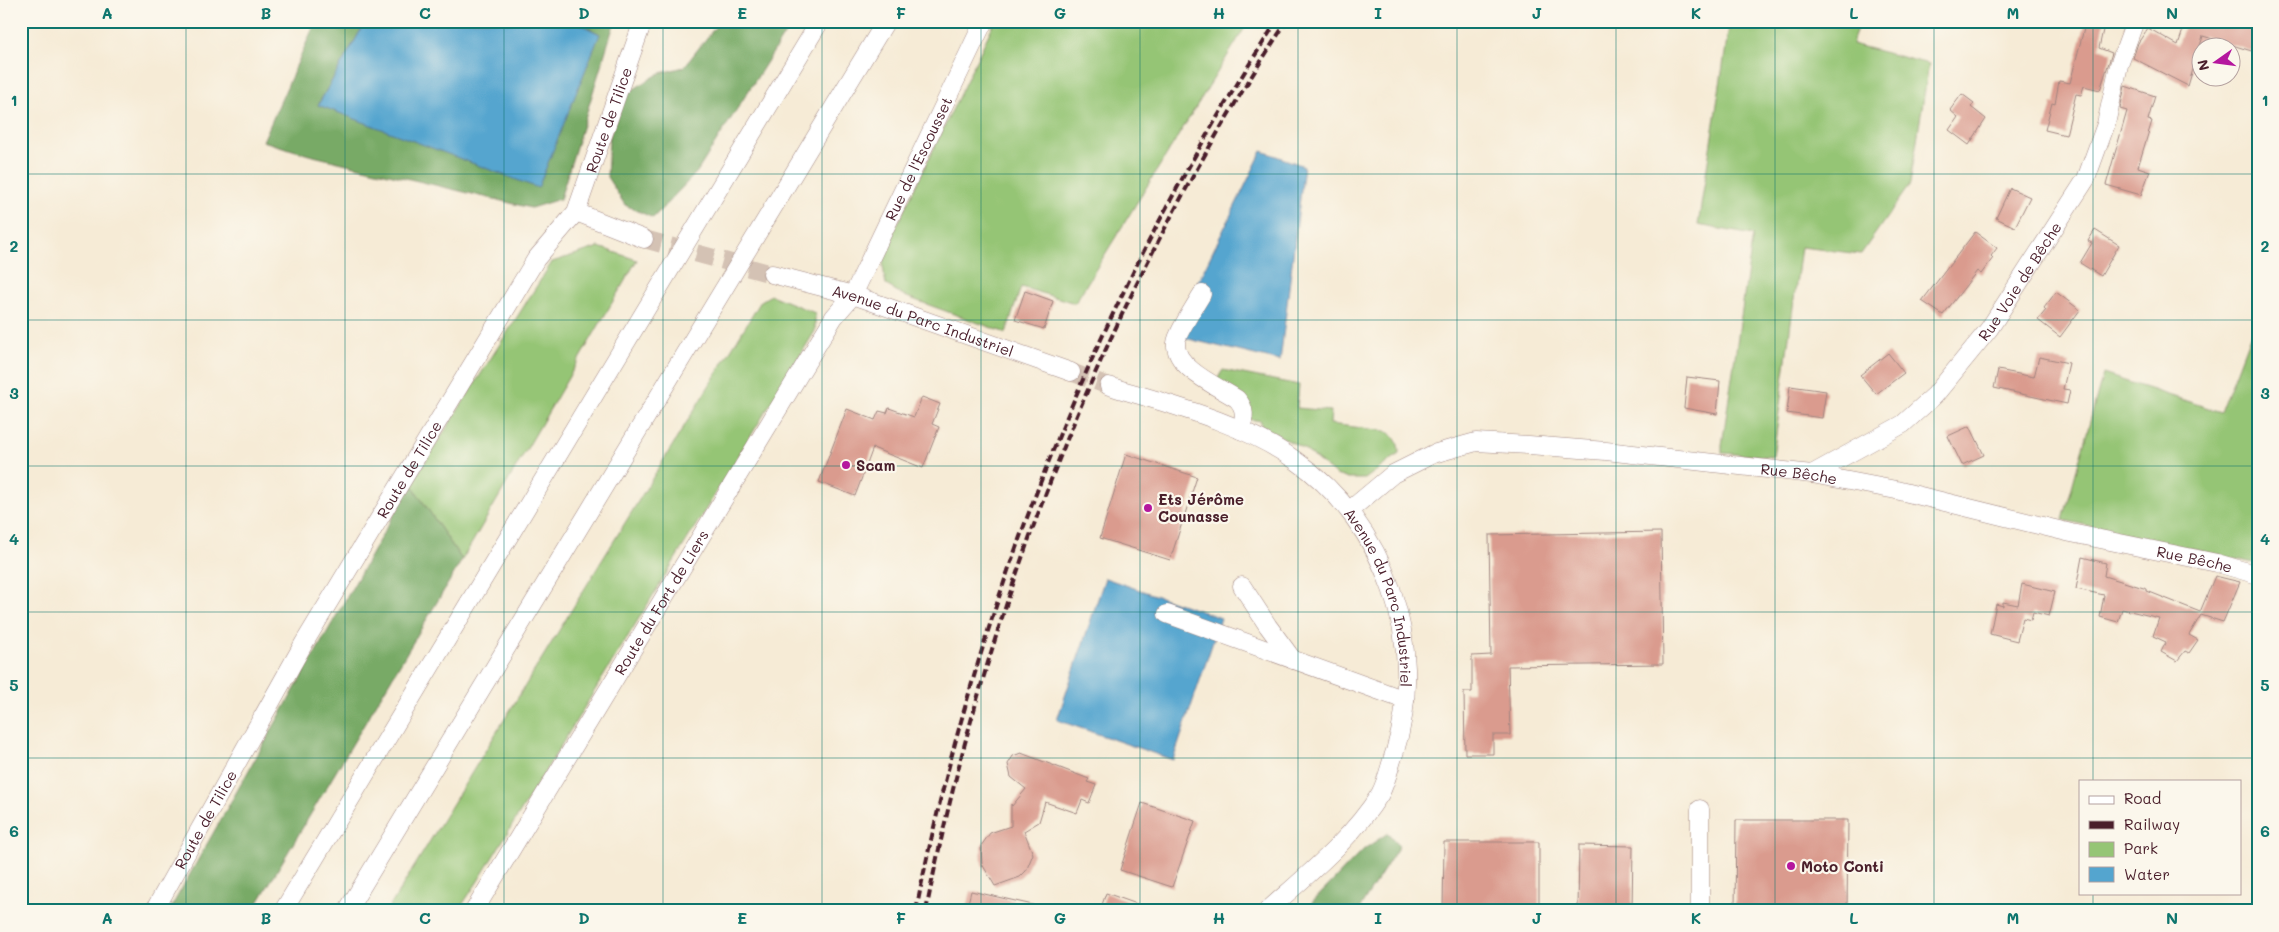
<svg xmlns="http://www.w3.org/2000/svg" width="2279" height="932" viewBox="0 0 2279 932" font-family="Mali,sans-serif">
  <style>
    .green { fill: #95c575; stroke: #707250 }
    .forest { fill: #78aa66; stroke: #616448 }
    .water { fill: #54a5cf; stroke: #4f627d }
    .building { fill: #da9b8e }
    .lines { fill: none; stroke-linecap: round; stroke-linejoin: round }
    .minor-tunnel { stroke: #d4c2b4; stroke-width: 18; stroke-dasharray: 18 9; stroke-linecap: butt }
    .minor-casing { stroke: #a08580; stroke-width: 19 }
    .minor { stroke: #fff; stroke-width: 18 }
    .rail { stroke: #4a1f2b; stroke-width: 4; stroke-dasharray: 8 4; stroke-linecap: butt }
    .grid { fill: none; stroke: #0f766e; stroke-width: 1; stroke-opacity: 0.55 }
    .poi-dot { fill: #b5179e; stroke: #fbf7ec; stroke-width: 2 }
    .labels { text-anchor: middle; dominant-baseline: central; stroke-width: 4.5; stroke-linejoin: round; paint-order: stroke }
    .street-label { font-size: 15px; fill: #4a1f2b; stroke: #fbf7ec }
    .poi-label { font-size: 15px; font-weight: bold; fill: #4a1f2b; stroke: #fbf7ec; text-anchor: start }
    .neatline { fill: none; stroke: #0f766e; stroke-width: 2 }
    .grid-label { font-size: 16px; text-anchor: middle; font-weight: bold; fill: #0f766e }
  </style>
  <rect width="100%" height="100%" fill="#fbf7ec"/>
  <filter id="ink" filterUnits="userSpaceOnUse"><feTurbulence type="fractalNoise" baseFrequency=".02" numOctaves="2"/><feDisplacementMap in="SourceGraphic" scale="10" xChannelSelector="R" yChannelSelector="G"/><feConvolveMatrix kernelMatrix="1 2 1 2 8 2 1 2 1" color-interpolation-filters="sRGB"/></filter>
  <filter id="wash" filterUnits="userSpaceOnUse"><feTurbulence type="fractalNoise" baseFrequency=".0096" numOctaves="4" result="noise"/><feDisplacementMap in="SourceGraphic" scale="20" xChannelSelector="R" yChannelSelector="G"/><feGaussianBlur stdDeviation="1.12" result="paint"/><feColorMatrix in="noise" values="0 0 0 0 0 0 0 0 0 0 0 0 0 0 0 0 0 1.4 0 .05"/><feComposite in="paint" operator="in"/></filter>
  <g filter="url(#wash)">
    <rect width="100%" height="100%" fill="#f6ebd6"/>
    <g class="green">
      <polygon points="995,21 1249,21 1075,303 1021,287 1006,333 907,297 886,285 883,266 885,250"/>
      <polygon points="1730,21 1859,21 1852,44 1929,64 1910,184 1861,254 1801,247 1773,457 1722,453 1722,445 1753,235 1698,225"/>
      <polygon points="599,247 637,260 462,560 411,484 552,262"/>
      <polygon points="771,295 815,313 815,331 478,881 458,911 387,911 761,301"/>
      <polygon points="2258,315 2258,564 2063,520 2103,374 2221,412"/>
      <path d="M1223,370L1299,385L1297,408L1331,411L1330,424L1386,431C1396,437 1399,443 1399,454L1365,479H1348L1336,475L1304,449L1261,426V421L1249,419L1217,379Z"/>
    </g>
    <g class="forest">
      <polygon points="316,21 366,21 318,105 600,34 574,21 615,21 560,199 531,208 309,155 263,141"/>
      <polygon points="720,21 793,21 697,172 653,218 625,205 607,177 609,139 624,95 660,73 684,67"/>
      <polygon points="411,484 462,560 253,911 169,911"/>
      <polygon points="1388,833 1399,846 1358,911 1304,911 1364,849"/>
    </g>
    <g class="water">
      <polygon points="366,21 574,21 600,34 538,188 318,105"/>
      <polygon points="1262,151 1304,166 1280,361 1172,335"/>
      <polygon points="1105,578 1221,618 1173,760 1057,720"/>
    </g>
    <g id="blocks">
      <g class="building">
        <polygon points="2086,21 2105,21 2099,48 2112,53 2100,90 2084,86 2081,95 2076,94 2066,135 2045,130 2052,103 2055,104 2059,81 2070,83"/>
        <polygon points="2186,21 2240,21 2258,27 2258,53 2203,36 2188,86 2133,58 2138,43 2148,28 2178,45"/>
        <polygon points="2125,86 2155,96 2148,120 2152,121 2138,167 2150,171 2141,195 2106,185 2127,111 2120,109"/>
        <polygon points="1962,94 1974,103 1971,107 1986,119 1969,145 1949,130 1958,117 1950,110"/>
        <polygon points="2010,188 2030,197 2015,227 1996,218"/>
        <polygon points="2095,230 2119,245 2101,276 2080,263 2092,243 2088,241"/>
        <polygon points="1975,232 1997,248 1991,256 1993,258 1981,274 1977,271 1943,315 1922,301"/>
        <polygon points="1025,291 1053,301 1044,329 1015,320"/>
        <polygon points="2056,292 2080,310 2060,337 2038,320 2046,310 2044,308"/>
        <polygon points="1888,353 1904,373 1876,394 1860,375"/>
        <polygon points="2039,357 2069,363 2063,389 2070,390 2067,404 1994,388 1998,370 2034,377"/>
        <polygon points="1687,377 1720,381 1717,414 1684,408"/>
        <polygon points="1790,386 1826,391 1822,418 1787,413"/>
        <polygon points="922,397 940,404 932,424 939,427 923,468 873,448 855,496 819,482 847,409 875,420 879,411 887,413 889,408 914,417"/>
        <polygon points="1970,426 1984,455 1962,465 1948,436"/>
        <polygon points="1126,454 1197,477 1170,560 1100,538"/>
        <polygon points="1661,532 1663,664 1508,666 1510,735 1493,735 1493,754 1465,754 1464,692 1472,692 1472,656 1491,655 1489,535"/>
        <polygon points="2082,557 2106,563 2104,576 2147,589 2147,591 2200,612 2215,576 2240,582 2223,622 2201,615 2189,635 2198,640 2189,653 2185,651 2177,661 2161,652 2166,642 2153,636 2159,618 2122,609 2118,622 2100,617 2104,595 2076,589"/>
        <polygon points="2022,584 2055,592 2049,616 2033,612 2031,620 2023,618 2017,641 1990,634 1996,604 2003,606 2003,602 2018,605"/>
        <polygon points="1021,753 1089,779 1087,782 1096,785 1089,803 1082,800 1077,813 1045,802 1039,822 1024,831 1033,854 1026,871 1020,877 995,886 982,864 981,846 990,833 1011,826 1011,804 1012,806 1026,789 1011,777 1008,764 1013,756"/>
        <polygon points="1142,803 1195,821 1172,887 1120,870"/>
        <polygon points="1736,820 1848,820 1847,911 1735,911"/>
        <polygon points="1444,842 1539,842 1539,911 1443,911"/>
        <polygon points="1579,845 1633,846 1632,911 1578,911"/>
        <polygon points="971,891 1033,905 1033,911 983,911 967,907"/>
        <polygon points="1106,893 1151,909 1151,911 1100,911"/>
      </g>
    </g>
  </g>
  <g filter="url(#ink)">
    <use href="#blocks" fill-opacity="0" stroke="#a08580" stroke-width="1"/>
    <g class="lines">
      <g class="minor-tunnel">
        <polyline points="644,239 772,274"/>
        <polyline points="1071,372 1109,386"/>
      </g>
      <g class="minor-casing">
        <g id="minor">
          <polyline points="576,212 644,239"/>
          <path id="s1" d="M772,274L853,295L1071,372"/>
          <path d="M1202,294C1196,304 1176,335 1176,343C1174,368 1219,387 1237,399C1246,409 1245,418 1240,430"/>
          <path id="s2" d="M1109,386C1171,405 1241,422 1295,460C1386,523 1428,646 1395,751C1390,765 1387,781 1380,794C1352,839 1306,876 1267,911"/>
          <path id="s3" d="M1812,474L1903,424L1935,395L1989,329L2086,179L2106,124L2119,65L2135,21"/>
          <path id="s4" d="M1350,510L1393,474L1433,454L1476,442L1529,445L1606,451L1812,474L1896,490L2071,533L2217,563L2258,575"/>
          <polyline points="1242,586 1268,626 1293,660"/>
          <polyline points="1167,614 1405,700"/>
          <polyline points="1700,809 1700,911"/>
          <path id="s5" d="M154,911L304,643L536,259L576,212L643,21"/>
          <polyline points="283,911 820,21"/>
          <polyline points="347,911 886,21"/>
          <path id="s6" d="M474,911L834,317L853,295L984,21"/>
        </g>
      </g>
      <use href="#minor" class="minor"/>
      <g class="rail">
        <path d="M916,911C978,596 1101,290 1277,21"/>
        <path d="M926,911C988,596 1110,289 1287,21"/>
      </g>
    </g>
  </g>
  <path class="grid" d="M186,21V911M345,21V911M504,21V911M663,21V911M822,21V911M981,21V911M1140,21V911M1298,21V911M1457,21V911M1616,21V911M1775,21V911M1934,21V911M2093,21V781M21,174H2258M21,320H2258M21,466H2258M21,612H2258M21,758H2258M2093,893V911"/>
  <g class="poi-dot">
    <circle cx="846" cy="465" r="5"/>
    <circle cx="1148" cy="508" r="5"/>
    <circle cx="1791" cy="866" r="5"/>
  </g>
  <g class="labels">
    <g class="street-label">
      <text stroke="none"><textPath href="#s5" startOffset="915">Route de Tilice</textPath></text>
      <text stroke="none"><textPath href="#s6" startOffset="875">Rue de l'Escousset</textPath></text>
      <text stroke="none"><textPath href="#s3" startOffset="289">Rue Voie de Bêche</textPath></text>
      <text stroke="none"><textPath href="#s1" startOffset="158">Avenue du Parc Industriel</textPath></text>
      <text stroke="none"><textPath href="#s5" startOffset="510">Route de Tilice</textPath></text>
      <text stroke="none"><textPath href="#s4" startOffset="470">Rue Bêche</textPath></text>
      <text stroke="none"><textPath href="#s4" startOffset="875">Rue Bêche</textPath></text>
      <text stroke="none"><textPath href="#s2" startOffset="369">Avenue du Parc Industriel</textPath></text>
      <text stroke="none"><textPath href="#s6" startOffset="361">Route du Fort de Liers</textPath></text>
      <text stroke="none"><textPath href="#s5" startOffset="105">Route de Tilice</textPath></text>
    </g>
    <g class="poi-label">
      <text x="856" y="465">Scam</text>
      <text x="1158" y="499">Ets Jérôme<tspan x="1158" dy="17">Counasse</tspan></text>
      <text x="1801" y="866">Moto Conti</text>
    </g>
  </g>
  <rect width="2279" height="932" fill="none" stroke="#fbf7ec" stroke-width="55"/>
  <rect x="2079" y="780" width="162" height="115" fill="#fbf7ec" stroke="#b4a19f"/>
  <rect x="2089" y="796" width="25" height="8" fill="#ffffff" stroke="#b4a19f"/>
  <text x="2124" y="804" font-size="15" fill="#4a1f2b">Road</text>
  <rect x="2089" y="821" width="25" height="8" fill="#4a1f2b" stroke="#b4a19f"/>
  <text x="2124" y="830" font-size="15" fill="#4a1f2b">Railway</text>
  <rect x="2089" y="842" width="25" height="15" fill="#95c575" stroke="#b4a19f"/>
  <text x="2124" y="854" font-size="15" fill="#4a1f2b">Park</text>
  <rect x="2089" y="867" width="25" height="15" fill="#54a5cf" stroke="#b4a19f"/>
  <text x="2124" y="880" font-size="15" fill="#4a1f2b">Water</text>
  <g transform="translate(2216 62) rotate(256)"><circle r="24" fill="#fbf7ec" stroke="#b4a19f"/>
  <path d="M0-4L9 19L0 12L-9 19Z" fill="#b5179e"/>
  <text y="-8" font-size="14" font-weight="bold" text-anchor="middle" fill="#4a1f2b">N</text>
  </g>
  <rect x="28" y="28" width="2224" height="876" class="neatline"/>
  <g class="grid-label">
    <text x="107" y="19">A</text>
    <text x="266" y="19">B</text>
    <text x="425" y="19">C</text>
    <text x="584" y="19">D</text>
    <text x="742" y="19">E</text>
    <text x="901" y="19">F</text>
    <text x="1060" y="19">G</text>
    <text x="1219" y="19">H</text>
    <text x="1378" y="19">I</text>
    <text x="1537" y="19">J</text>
    <text x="1696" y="19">K</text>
    <text x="1854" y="19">L</text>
    <text x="2013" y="19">M</text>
    <text x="2172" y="19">N</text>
    <text x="14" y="106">1</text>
    <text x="2265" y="106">1</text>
    <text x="14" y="252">2</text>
    <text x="2265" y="252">2</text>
    <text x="14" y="399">3</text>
    <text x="2265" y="399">3</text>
    <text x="14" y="545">4</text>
    <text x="2265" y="545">4</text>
    <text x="14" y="691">5</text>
    <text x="2265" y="691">5</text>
    <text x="14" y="837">6</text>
    <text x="2265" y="837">6</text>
    <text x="107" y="924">A</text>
    <text x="266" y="924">B</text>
    <text x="425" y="924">C</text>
    <text x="584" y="924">D</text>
    <text x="742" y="924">E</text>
    <text x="901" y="924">F</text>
    <text x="1060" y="924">G</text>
    <text x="1219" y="924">H</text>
    <text x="1378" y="924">I</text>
    <text x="1537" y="924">J</text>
    <text x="1696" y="924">K</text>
    <text x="1854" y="924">L</text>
    <text x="2013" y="924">M</text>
    <text x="2172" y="924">N</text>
  </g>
</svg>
